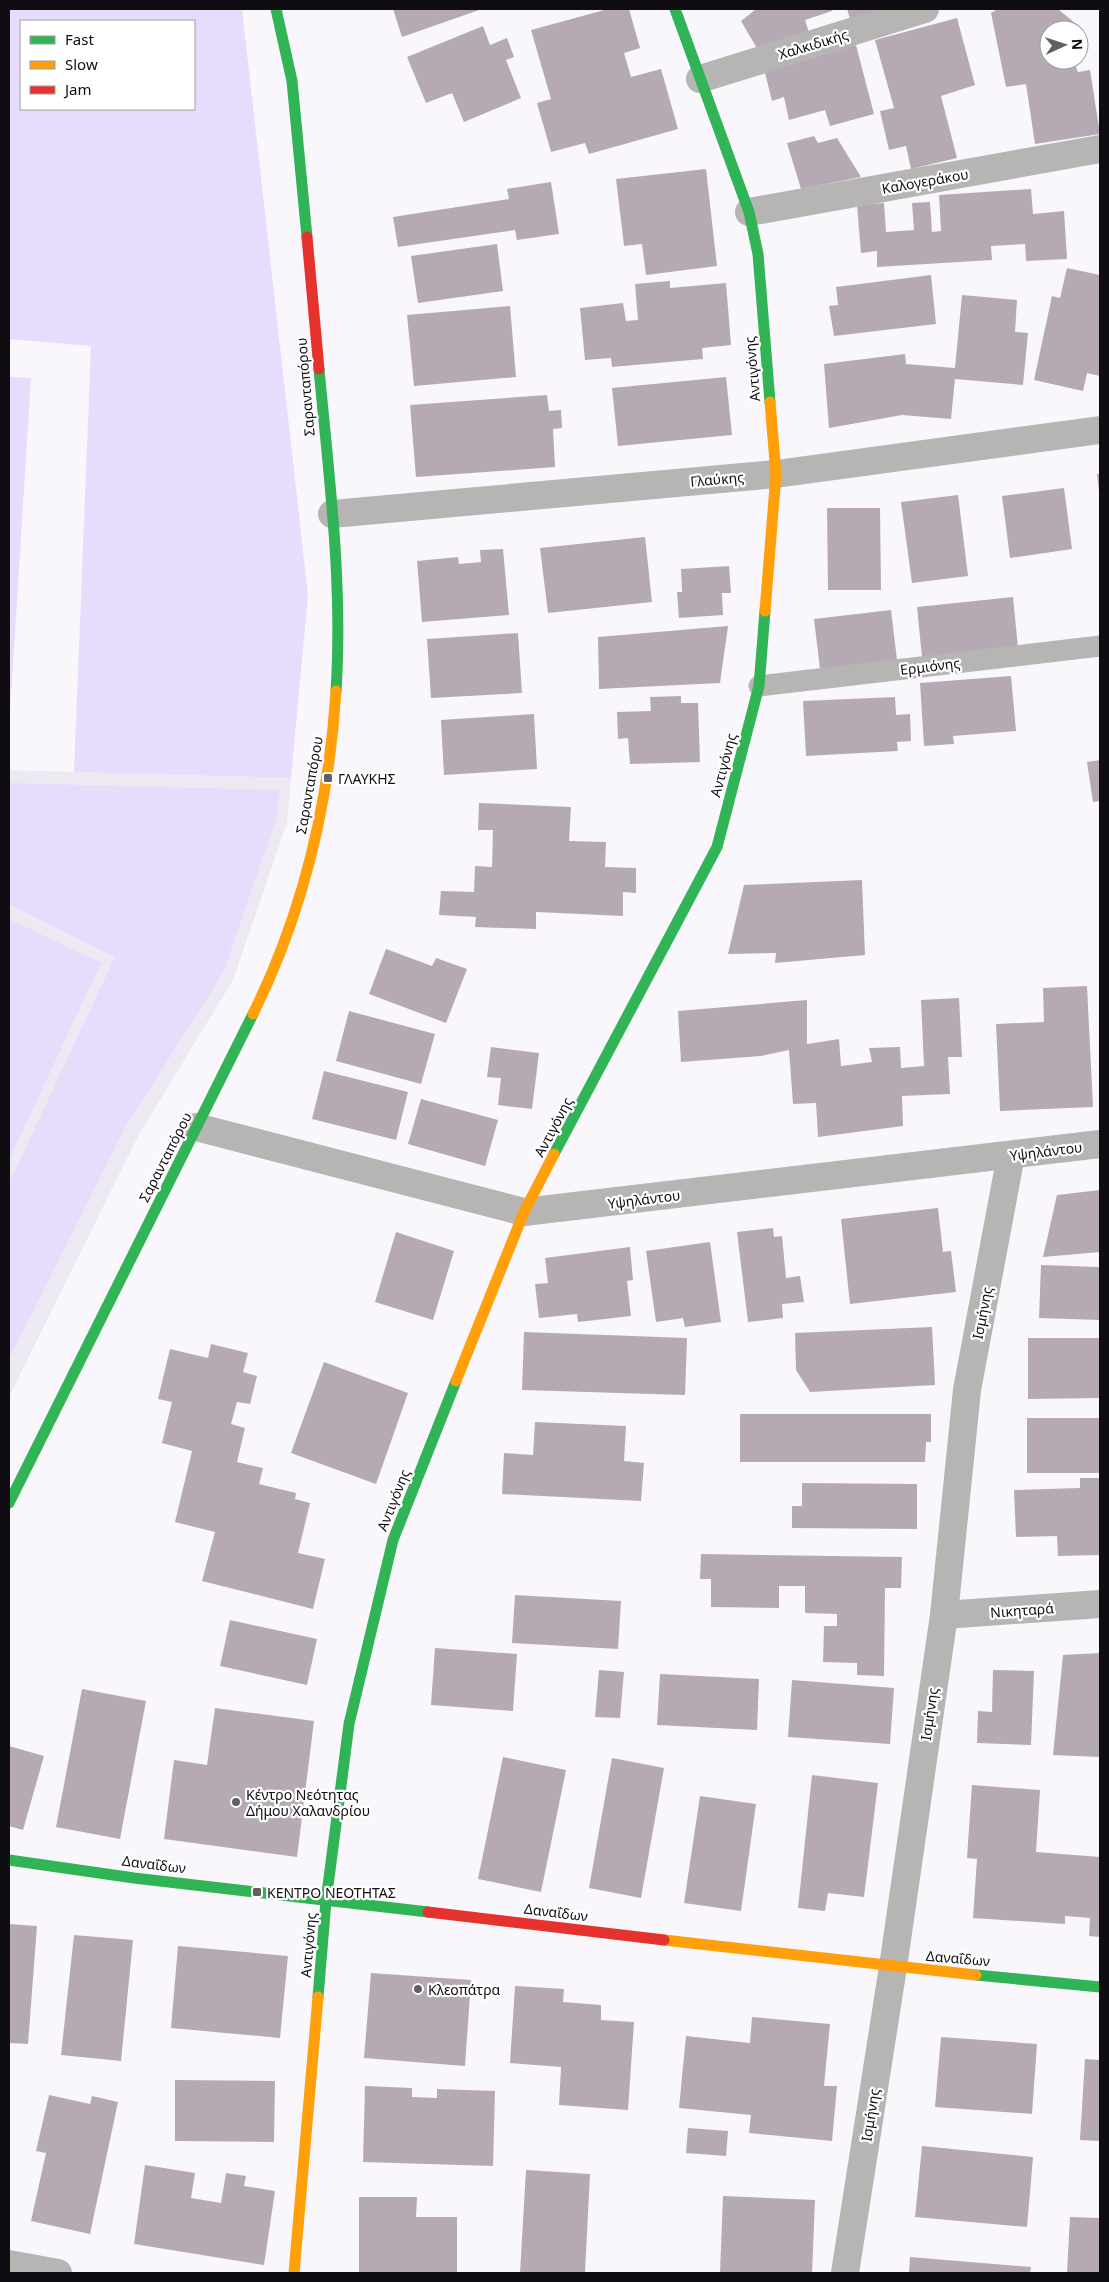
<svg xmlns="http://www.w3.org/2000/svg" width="1109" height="2282" viewBox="0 0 1109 2282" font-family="'Noto Sans',sans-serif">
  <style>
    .built { fill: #ede9f3 }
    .green { fill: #e8dcfc; fill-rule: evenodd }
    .building { fill: #b5aab4 }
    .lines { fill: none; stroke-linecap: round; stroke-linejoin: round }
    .lane { stroke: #b7b4b4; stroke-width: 21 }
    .street { stroke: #b7b4b4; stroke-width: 28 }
    .fast { stroke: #30b455; stroke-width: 11 }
    .slow { stroke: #ff9f0a; stroke-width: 11 }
    .jam { stroke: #e5322d; stroke-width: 11 }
    .poi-dot { fill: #615f64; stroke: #fff; stroke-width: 2 }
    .labels { text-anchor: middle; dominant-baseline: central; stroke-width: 4.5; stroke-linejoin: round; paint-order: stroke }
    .street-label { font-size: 14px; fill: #0f0d12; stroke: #fff }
    .poi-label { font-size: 14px; fill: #0f0d12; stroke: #fff; text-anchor: start }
  </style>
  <rect width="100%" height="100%" fill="#f9f7fc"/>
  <polygon class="built" points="9,770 291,778 287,823 233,980 138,1136 9,1397"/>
  <g class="green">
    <path d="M9,9H242L308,595L291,778L74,772L91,346L9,339ZM21,21H194V109H21Z"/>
    <polygon points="9,377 31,378 9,728"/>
    <polygon points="9,783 280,790 276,820 223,973 126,1126 9,1359 9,1183 115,957 9,904"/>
    <polygon points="9,919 101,963 9,1160"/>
  </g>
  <g class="building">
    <polygon points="393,9 482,9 402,37"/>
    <polygon points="608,9 629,9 640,48 624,53 631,77 661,69 678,129 589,154 585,143 551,152 537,103 551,99 531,30"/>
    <polygon points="756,9 831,9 832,11 805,20 810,36 758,50 741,21"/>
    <polygon points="847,9 894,9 851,22"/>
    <polygon points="998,9 1058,9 1081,28 1080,30 1049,30 1049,60 1073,60 1078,72 1090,70 1100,134 1035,144 1026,84 1006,87 991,13"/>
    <polygon points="957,18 975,85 941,96 957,158 911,169 906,146 889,150 880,111 894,108 875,40"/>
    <polygon points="483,26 490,45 507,38 514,57 506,60 521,98 464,122 452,93 426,103 407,57"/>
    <polygon points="856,45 874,114 830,126 825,110 789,120 784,97 772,101 764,69"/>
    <polygon points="814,136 818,143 837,138 861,177 801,189 787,143"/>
    <polygon points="706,169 717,266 646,275 642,244 624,246 616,179"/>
    <polygon points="551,182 559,234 517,240 515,230 398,247 393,217 509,199 507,189"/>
    <polygon points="1031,189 1033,214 1064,211 1067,259 1026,261 1025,244 991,246 992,260 877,267 877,251 861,253 857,205 884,203 886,232 914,230 912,203 930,202 932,232 941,231 939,195"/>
    <polygon points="497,244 503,291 418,303 411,256"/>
    <polygon points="1067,268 1100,275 1100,376 1087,373 1083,391 1034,380 1052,296 1060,298"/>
    <polygon points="931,275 936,324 834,336 829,306 838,305 836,287"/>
    <polygon points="670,281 670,288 726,283 731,345 702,348 703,359 612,367 611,358 585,360 580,308 623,303 626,321 638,320 635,284"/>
    <polygon points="962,295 1017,300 1015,332 1028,333 1023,385 955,379 951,419 902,415 829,428 824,364 905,354 906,364 955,368"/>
    <polygon points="510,306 516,377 414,386 407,315"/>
    <polygon points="726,377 732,435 618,446 612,388"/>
    <polygon points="547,395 549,411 561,410 562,428 553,429 555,467 416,477 410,405"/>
    <polygon points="1097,474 1100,474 1100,491 1099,491"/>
    <polygon points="1064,488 1072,549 1010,558 1002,496"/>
    <polygon points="958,495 968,576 912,583 901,502"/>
    <polygon points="827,508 880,508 881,590 828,590"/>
    <polygon points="645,537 652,602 548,613 540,548"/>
    <polygon points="503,549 509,615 422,622 417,561 458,557 459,564 481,562 480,550"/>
    <polygon points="729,566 731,593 722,593 723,615 679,618 677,592 682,592 681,569"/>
    <polygon points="1013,597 1018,648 922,657 917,607"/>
    <polygon points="891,610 897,660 820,669 814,619"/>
    <polygon points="728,626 720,683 599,689 598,637"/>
    <polygon points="518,633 522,693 431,698 427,639"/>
    <polygon points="1011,676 1016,731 953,736 954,744 924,746 920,683"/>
    <polygon points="681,696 681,703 698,703 700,762 630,764 628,738 618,739 617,712 651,711 650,697"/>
    <polygon points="895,697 896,715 910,714 911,741 897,742 898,751 806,756 803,701"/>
    <polygon points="534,714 537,769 444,775 441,720"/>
    <polygon points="1100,760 1100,801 1093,802 1087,762"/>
    <polygon points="479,803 571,807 569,841 606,842 605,867 636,868 636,893 623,892 623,916 536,912 536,929 475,927 476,917 439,915 441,891 474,892 475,866 492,867 493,830 478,830"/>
    <polygon points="862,880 865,955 775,963 776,953 728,954 744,885"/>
    <polygon points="386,949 432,966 436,958 467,969 446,1023 369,994"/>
    <polygon points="1087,986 1093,1107 1000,1111 996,1024 1044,1022 1043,988"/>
    <polygon points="959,998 962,1057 948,1057 950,1094 902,1096 903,1126 818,1137 816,1103 793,1104 789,1050 761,1056 681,1062 678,1011 807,1000 807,1044 839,1039 841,1066 872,1062 869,1048 900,1047 901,1068 924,1066 921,1000"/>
    <polygon points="349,1011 435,1034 421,1084 336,1061"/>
    <polygon points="491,1047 539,1053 532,1109 498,1105 501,1078 487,1077"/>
    <polygon points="324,1071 408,1092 396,1140 312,1119"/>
    <polygon points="421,1099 498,1120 485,1166 408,1144"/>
    <polygon points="1100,1190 1100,1252 1043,1257 1057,1195"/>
    <polygon points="938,1208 943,1252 951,1251 956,1292 850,1304 841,1219"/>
    <polygon points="773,1228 774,1237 782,1236 786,1278 800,1276 804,1302 782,1304 783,1318 748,1322 737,1232"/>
    <polygon points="396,1232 454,1251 433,1320 375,1302"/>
    <polygon points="710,1242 721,1322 685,1327 683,1318 656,1322 646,1251"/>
    <polygon points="630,1247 633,1280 627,1281 631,1316 578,1322 577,1314 539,1318 535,1284 548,1283 545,1258"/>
    <polygon points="1041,1265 1100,1267 1100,1320 1039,1318"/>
    <polygon points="932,1327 935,1385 810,1392 796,1370 795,1333"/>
    <polygon points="524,1332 687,1338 685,1395 522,1390"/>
    <polygon points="1028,1338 1100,1338 1100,1398 1028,1399"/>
    <polygon points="211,1344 248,1353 243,1372 257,1376 250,1404 237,1402 231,1424 245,1428 237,1462 263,1468 259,1484 296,1493 295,1499 310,1503 298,1553 325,1559 313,1609 202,1581 215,1532 175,1522 192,1451 162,1443 172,1402 158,1399 170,1349 208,1358"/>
    <polygon points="324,1362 408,1393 376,1484 291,1453"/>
    <polygon points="740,1414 931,1414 931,1442 926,1442 925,1462 740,1462"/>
    <rect x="1027" y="1418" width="73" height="55"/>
    <polygon points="535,1422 626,1426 624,1461 644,1463 641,1501 502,1494 504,1453 533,1455"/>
    <polygon points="1080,1478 1100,1478 1100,1555 1058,1556 1057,1536 1016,1537 1014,1490 1080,1488"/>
    <polygon points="802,1483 917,1484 917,1529 792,1528 792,1506 802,1506"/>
    <polygon points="701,1554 902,1557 901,1588 885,1588 884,1676 857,1675 857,1663 823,1662 824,1626 837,1626 837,1614 805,1613 805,1586 779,1586 779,1608 711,1607 711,1579 700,1579"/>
    <polygon points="515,1595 621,1601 618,1649 512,1643"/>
    <polygon points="230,1620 317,1639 307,1685 220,1666"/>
    <polygon points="435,1648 517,1654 513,1711 431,1705"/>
    <polygon points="1100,1653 1100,1757 1053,1755 1063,1655"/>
    <polygon points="599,1670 624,1672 620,1718 595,1717"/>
    <polygon points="993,1670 1034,1671 1031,1745 977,1743 978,1711 992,1712"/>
    <polygon points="660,1674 759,1679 757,1730 657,1725"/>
    <polygon points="792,1680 894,1688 890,1744 788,1737"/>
    <polygon points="82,1689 146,1701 120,1839 56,1827"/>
    <polygon points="215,1708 314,1721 297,1857 164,1839 174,1760 207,1765"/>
    <polygon points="9,1746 44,1756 23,1830 9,1826"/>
    <polygon points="503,1757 566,1770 541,1892 478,1879"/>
    <polygon points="612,1758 664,1768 641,1898 589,1888"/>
    <polygon points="812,1775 878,1783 864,1897 828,1893 825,1911 798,1908"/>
    <polygon points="972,1785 1040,1790 1036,1852 1100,1857 1100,1937 1089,1936 1090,1918 1065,1916 1065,1924 973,1918 977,1859 967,1858"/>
    <polygon points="700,1796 756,1804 741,1911 684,1903"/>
    <polygon points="9,1924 37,1926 28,2044 9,2043"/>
    <polygon points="74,1935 133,1940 121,2061 61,2055"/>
    <polygon points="178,1946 288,1956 280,2038 171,2028"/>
    <polygon points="371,1973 471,1980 465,2066 364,2058"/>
    <polygon points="515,1986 564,1989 563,2002 601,2005 601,2020 634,2022 628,2110 559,2105 561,2067 510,2063"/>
    <polygon points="752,2017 830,2024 824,2086 837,2086 832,2141 749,2133 751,2115 679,2108 686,2036 750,2043"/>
    <polygon points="941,2037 1037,2044 1032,2114 935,2107"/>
    <polygon points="1085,2059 1100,2060 1100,2141 1080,2140"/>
    <polygon points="175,2080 275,2081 274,2142 175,2141"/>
    <polygon points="365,2086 412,2088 412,2097 437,2098 437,2089 495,2091 493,2166 363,2162"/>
    <polygon points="49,2095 90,2104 92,2096 118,2102 90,2234 31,2221 46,2153 36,2151"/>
    <polygon points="688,2128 728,2131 726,2156 686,2153"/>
    <polygon points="922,2146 1033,2157 1027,2227 915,2217"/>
    <polygon points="145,2165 195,2173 191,2198 221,2203 226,2173 246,2176 244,2186 275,2191 264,2265 134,2244"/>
    <polygon points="526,2170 590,2174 585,2273 520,2273"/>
    <polygon points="723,2196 815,2200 812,2273 720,2273"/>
    <polygon points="359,2197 417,2197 416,2217 457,2217 457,2273 359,2273"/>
    <polygon points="1070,2217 1100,2218 1100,2273 1067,2273"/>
    <polygon points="910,2257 1031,2267 1030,2273 909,2273"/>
  </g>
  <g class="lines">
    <polyline class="lane" points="759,686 1100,646"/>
    <g class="street">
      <polyline points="700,79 925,9"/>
      <polyline points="749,212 1100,149"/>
      <polyline points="332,514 776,474 1100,430"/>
      <polyline points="196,1127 524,1212 1100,1144"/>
      <polyline points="944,1615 1100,1604"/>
      <polyline points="9,2264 58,2273"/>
      <polyline points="845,2273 893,1967 944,1615 967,1390 1011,1155"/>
    </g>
    <g class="fast">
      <polyline points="276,9 292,81 307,237"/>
      <polyline points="675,9 749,212 758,254 770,402"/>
      <path d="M319,369C329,478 343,582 336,691"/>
      <polyline points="554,1154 717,847 759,686 765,611"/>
      <polyline points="9,1503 253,1014"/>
      <polyline points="9,1860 134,1878 428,1912"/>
      <polyline points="976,1975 1100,1987"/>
      <polyline points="318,1997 326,1901 349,1724 393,1540 456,1381"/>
    </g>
    <g class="slow">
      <polyline points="765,611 776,474 770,402"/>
      <path d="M253,1014C303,913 329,803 336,691"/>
      <polyline points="456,1381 524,1212 554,1154"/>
      <polyline points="664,1940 976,1975"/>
      <polyline points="294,2273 318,1997"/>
    </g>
    <g class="jam">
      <polyline points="307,237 319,369"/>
      <polyline points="428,1912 664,1940"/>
    </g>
  </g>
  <g class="poi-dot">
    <rect x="323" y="773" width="10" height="10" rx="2.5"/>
    <circle cx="236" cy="1802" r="5"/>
    <rect x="252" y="1887" width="10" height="10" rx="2.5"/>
    <circle cx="418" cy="1989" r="5"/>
  </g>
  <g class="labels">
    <g class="street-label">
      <text transform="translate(813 44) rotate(-17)">Χαλκιδικής</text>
      <text transform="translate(925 181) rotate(-10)">Καλογεράκου</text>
      <text transform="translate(752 369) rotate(-95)">Αντιγόνης</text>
      <text transform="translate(305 387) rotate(-95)">Σαρανταπόρου</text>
      <text transform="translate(717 479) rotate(-5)">Γλαύκης</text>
      <text transform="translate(930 666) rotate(-7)">Ερμιόνης</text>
      <text transform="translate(723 765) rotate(-75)">Αντιγόνης</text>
      <text transform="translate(309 785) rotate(-80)">Σαρανταπόρου</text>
      <text transform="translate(553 1127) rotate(-62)">Αντιγόνης</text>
      <text transform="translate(1046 1151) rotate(-7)">Υψηλάντου</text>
      <text transform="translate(165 1157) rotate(-63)">Σαρανταπόρου</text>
      <text transform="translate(644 1199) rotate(-7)">Υψηλάντου</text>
      <text transform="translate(982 1313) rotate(-79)">Ισμήνης</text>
      <text transform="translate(393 1500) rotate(-68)">Αντιγόνης</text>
      <text transform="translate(1022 1610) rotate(-4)">Νικηταρά</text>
      <text transform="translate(929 1714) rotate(-82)">Ισμήνης</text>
      <text transform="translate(154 1864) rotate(7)">Δαναΐδων</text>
      <text transform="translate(556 1912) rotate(7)">Δαναΐδων</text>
      <text transform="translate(308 1945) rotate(-85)">Αντιγόνης</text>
      <text transform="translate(958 1958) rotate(5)">Δαναΐδων</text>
      <text transform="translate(870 2115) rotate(-81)">Ισμήνης</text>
    </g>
    <g class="poi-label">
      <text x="338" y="778">ΓΛΑΥΚΗΣ</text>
      <text x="246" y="1794">Κέντρο Νεότητας<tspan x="246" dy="16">Δήμου Χαλανδρίου</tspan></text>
      <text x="267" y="1892">ΚΕΝΤΡΟ ΝΕΟΤΗΤΑΣ</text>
      <text x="428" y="1989">Κλεοπάτρα</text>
    </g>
  </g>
  <rect width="1109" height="2282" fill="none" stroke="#0f0d12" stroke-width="20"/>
  <rect x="20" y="20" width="175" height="90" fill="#ffffff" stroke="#9f9ea0"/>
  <rect x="30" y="36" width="25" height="8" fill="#30b455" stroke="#9f9ea0"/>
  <text x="65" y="45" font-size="15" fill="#0f0d12">Fast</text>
  <rect x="30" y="61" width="25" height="8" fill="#ff9f0a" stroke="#9f9ea0"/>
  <text x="65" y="70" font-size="15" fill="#0f0d12">Slow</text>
  <rect x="30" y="86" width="25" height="8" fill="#e5322d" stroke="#9f9ea0"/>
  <text x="65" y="95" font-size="15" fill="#0f0d12">Jam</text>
  <g transform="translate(1064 45) rotate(87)"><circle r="24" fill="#ffffff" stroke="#9f9ea0"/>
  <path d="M0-4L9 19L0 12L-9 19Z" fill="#615f64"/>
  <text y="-8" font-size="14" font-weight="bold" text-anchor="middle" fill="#0f0d12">N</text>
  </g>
</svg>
